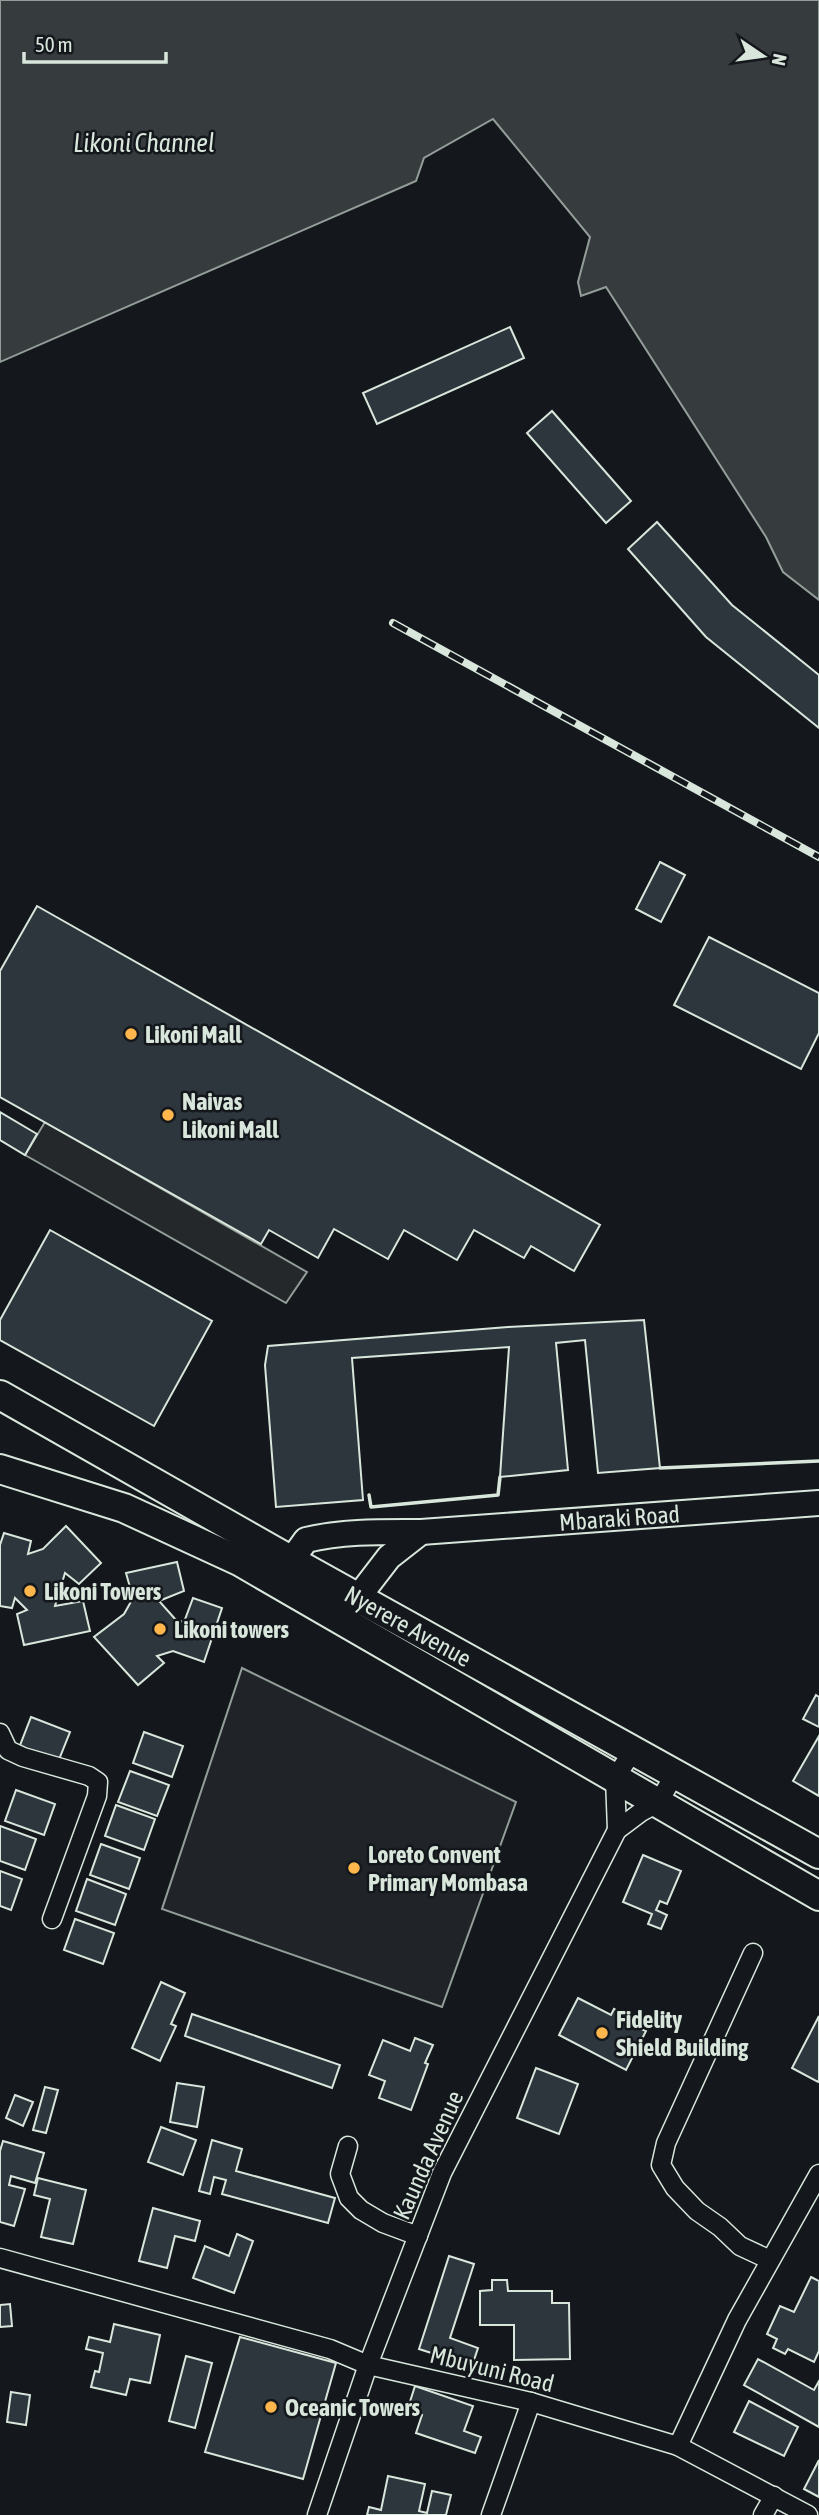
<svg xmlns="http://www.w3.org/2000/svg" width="819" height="2515" viewBox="0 0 819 2515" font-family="'Asap Condensed',sans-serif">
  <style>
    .green { fill: #202428; stroke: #939e99; stroke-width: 2 }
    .parking { fill: #24282b; stroke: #939e99; stroke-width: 2 }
    .water { fill: #363b3e; stroke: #939e99; stroke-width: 2 }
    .building { fill: #2c363c; stroke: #d8e6dc; stroke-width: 2 }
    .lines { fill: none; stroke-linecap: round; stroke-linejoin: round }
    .minor-casing { stroke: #d8e6dc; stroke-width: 21 }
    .secondary-casing { stroke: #d8e6dc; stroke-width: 28 }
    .trunk-casing { stroke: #d8e6dc; stroke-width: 32 }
    .minor { stroke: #14181c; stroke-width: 18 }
    .secondary { stroke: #14181c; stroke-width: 24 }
    .trunk { stroke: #14181c; stroke-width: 28 }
    .rail-casing { stroke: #d8e6dc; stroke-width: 8 }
    .rail { stroke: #14181c; stroke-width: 5; stroke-dasharray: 16; stroke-linecap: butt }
    .wall { stroke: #d8e6dc; stroke-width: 3.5 }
    .poi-dot { fill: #ffb74d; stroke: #14181c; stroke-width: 2.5 }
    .labels { text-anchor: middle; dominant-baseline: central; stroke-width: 5; stroke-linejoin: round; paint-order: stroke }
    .poi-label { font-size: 24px; font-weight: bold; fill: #d8e6dc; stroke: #14181c; text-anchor: start }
    .street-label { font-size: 24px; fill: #d8e6dc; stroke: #14181c }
    .water-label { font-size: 26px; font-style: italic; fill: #d8e6dc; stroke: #14181c }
  </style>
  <rect width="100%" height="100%" fill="#14181c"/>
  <polygon class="green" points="242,1668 516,1802 442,2007 162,1909"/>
  <polygon class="parking" points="45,1122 307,1272 286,1303 25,1155"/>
  <polygon class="water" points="0,0 819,0 819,600 783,572 766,537 606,287 581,296 578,282 590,237 493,119 424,158 416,181 0,362"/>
  <g class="building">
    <polygon points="510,327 524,358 377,424 363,393"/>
    <polygon points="552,411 631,501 606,523 527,433"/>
    <polygon points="657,522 732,605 819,675 819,728 706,637 628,549"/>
    <polygon points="660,862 685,875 661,922 636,909"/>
    <polygon points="37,906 600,1225 574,1271 531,1246 524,1258 474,1230 457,1260 404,1230 388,1259 334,1229 318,1258 269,1230 261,1244 0,1097 0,971"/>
    <polygon points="709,937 819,993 819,1033 801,1069 674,1005"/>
    <polygon points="0,1112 37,1134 25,1155 0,1140"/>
    <polygon points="50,1230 212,1321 154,1426 0,1340 0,1320"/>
    <polygon points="644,1320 660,1468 598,1473 585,1340 556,1343 568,1470 500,1477 509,1347 352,1358 363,1500 276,1507 265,1365 268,1346 508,1327"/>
    <polygon points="66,1526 101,1563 79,1584 65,1573 55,1606 83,1601 90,1631 24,1645 17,1614 27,1610 15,1598 12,1608 0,1606 0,1545 4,1533 31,1541 28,1554 43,1549"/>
    <polygon points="177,1562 184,1591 159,1601 176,1620 184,1622 193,1598 222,1608 204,1662 173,1651 157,1656 164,1663 138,1685 94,1637 124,1614 133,1598 126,1573"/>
    <polygon points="816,1695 819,1697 819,1727 803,1719"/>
    <polygon points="31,1717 70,1732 58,1762 19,1748"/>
    <polygon points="144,1732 183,1746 172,1777 133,1763"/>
    <polygon points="819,1736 819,1796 793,1781"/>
    <polygon points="130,1771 169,1785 157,1816 118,1802"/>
    <polygon points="16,1790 55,1804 44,1835 5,1821"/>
    <polygon points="116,1805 155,1819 144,1850 105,1836"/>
    <polygon points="0,1826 36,1839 25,1870 0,1861"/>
    <polygon points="101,1844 140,1858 129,1889 90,1875"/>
    <polygon points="643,1855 681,1871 667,1904 660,1901 656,1910 667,1915 661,1929 648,1924 652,1914 623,1902"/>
    <polygon points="0,1871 22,1879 11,1910 0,1906"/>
    <polygon points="87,1879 126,1894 115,1925 76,1911"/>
    <polygon points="75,1919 114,1933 103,1964 64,1950"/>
    <polygon points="161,1982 185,1993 171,2024 176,2026 160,2061 132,2048"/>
    <polygon points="578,1998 611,2015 614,2009 632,2019 630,2024 646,2031 626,2070 559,2035"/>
    <polygon points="192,2014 340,2065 332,2088 185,2036"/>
    <polygon points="819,2016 819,2080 818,2082 792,2068"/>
    <polygon points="415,2038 433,2045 425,2063 428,2064 411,2110 379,2098 385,2081 369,2075 383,2040 410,2051"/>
    <polygon points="536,2068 578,2084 559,2134 517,2118"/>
    <polygon points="177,2083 204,2087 197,2127 170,2122"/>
    <polygon points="45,2087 58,2090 46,2133 33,2130"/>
    <polygon points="15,2095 33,2102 23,2126 6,2118"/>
    <polygon points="161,2127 196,2140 183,2175 148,2162"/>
    <polygon points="212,2140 242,2149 236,2171 335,2198 328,2223 222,2194 226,2180 214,2177 210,2194 199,2191"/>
    <polygon points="3,2141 44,2153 35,2183 11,2176 9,2185 25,2189 14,2226 0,2222 0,2151"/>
    <polygon points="38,2178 86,2190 73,2244 41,2237 50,2199 34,2195"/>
    <polygon points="153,2208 200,2221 195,2241 175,2236 167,2268 139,2261"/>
    <polygon points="237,2234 253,2241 234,2293 193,2278 205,2246 229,2256"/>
    <polygon points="449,2256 474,2264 450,2338 478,2348 472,2366 419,2349"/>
    <polygon points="811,2277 819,2281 819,2351 814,2362 788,2349 785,2354 773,2348 777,2339 767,2334 780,2306 794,2312"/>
    <polygon points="492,2280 507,2280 508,2291 552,2291 552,2303 569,2303 570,2359 514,2360 514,2325 480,2325 480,2291 492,2290"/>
    <polygon points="10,2304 12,2326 0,2327 0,2305"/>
    <polygon points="114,2324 160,2335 150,2383 130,2379 126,2395 91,2387 95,2371 99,2372 103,2353 86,2349 89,2337 110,2342"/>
    <polygon points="240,2337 336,2363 303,2479 205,2452"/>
    <polygon points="186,2356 212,2363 195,2428 169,2421"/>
    <polygon points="758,2359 814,2390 819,2381 819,2427 744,2385"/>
    <polygon points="415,2386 473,2406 464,2431 481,2437 475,2453 416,2433 422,2415 407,2411"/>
    <polygon points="11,2392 30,2395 26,2425 7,2422"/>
    <polygon points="749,2401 798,2427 784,2456 734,2432"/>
    <polygon points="819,2460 819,2497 804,2489"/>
    <polygon points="388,2476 425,2484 419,2511 427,2513 432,2491 451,2495 446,2515 367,2515 369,2507 381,2510"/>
  </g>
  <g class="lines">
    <g class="minor-casing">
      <g id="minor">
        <polyline points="0,1733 8,1750 23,1757 89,1776 98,1782 97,1796 52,1919"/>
        <polyline points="617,1830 615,1778 633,1751"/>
        <polyline points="753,1953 666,2143 661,2165 675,2188 697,2211 720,2227 740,2246 770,2260"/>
        <polyline points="348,2146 340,2174 349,2198 361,2210 383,2223 418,2236"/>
        <polyline points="0,2258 330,2349 368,2365 531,2402 678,2446 737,2320 819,2174"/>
        <polyline points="678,2446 808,2515"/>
        <polyline points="317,2515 368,2365 442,2173 617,1830 641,1812 658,1803 675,1774"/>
        <polyline points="491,2515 531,2402"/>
        <polyline points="763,2515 774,2496"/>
      </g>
    </g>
    <g class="secondary-casing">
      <g id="secondary">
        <path id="s1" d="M280,1576L306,1540C344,1531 382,1532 421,1532L819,1503"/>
        <polyline points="346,1613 389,1557 421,1532"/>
      </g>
    </g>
    <g class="trunk-casing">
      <g id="trunk">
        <path id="s2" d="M0,1395L290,1560L819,1854"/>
        <polyline points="0,1469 124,1508 239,1561 819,1896"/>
      </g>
    </g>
    <use href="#minor" class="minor"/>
    <use href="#secondary" class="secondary"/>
    <use href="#trunk" class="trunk"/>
    <g class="rail-casing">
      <polyline id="rail" points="393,623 819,857"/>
    </g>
    <use href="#rail" class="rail"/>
    <g class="wall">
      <polyline points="660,1468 819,1461"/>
      <polyline points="369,1495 371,1507 498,1495 500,1477"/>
    </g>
  </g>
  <g class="poi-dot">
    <circle cx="131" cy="1034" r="7"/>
    <circle cx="168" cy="1115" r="7"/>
    <circle cx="30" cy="1591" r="7"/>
    <circle cx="160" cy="1629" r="7"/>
    <circle cx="354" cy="1868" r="7"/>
    <circle cx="602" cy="2033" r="7"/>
    <circle cx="271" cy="2407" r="7"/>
  </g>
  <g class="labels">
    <g class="poi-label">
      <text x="145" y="1034">Likoni Mall</text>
      <text x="182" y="1101">Naivas<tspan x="182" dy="28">Likoni Mall</tspan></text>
      <text x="44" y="1591">Likoni Towers</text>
      <text x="174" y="1629">Likoni towers</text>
      <text x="368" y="1854">Loreto Convent<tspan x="368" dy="28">Primary Mombasa</tspan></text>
      <text x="616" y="2019">Fidelity<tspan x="616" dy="28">Shield Building</tspan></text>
      <text x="285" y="2407">Oceanic Towers</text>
    </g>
    <g class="street-label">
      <text stroke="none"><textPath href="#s1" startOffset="359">Mbaraki Road</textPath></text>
      <text stroke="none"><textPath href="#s2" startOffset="469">Nyerere Avenue</textPath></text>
      <text transform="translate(428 2155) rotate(-66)">Kaunda Avenue</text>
      <text transform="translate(492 2369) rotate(14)">Mbuyuni Road</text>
    </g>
    <g class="water-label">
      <text x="144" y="143">Likoni Channel</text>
    </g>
  </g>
  <g transform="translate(763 56) rotate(103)" stroke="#14181c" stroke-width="5" paint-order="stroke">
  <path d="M0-5L12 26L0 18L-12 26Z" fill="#d8e6dc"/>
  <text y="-10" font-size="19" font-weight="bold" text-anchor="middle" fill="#d8e6dc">N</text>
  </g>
  <path d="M24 52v10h142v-10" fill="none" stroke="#d8e6dc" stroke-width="3.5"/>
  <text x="35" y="52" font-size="21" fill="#d8e6dc" stroke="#14181c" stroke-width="5" paint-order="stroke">50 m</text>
</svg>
